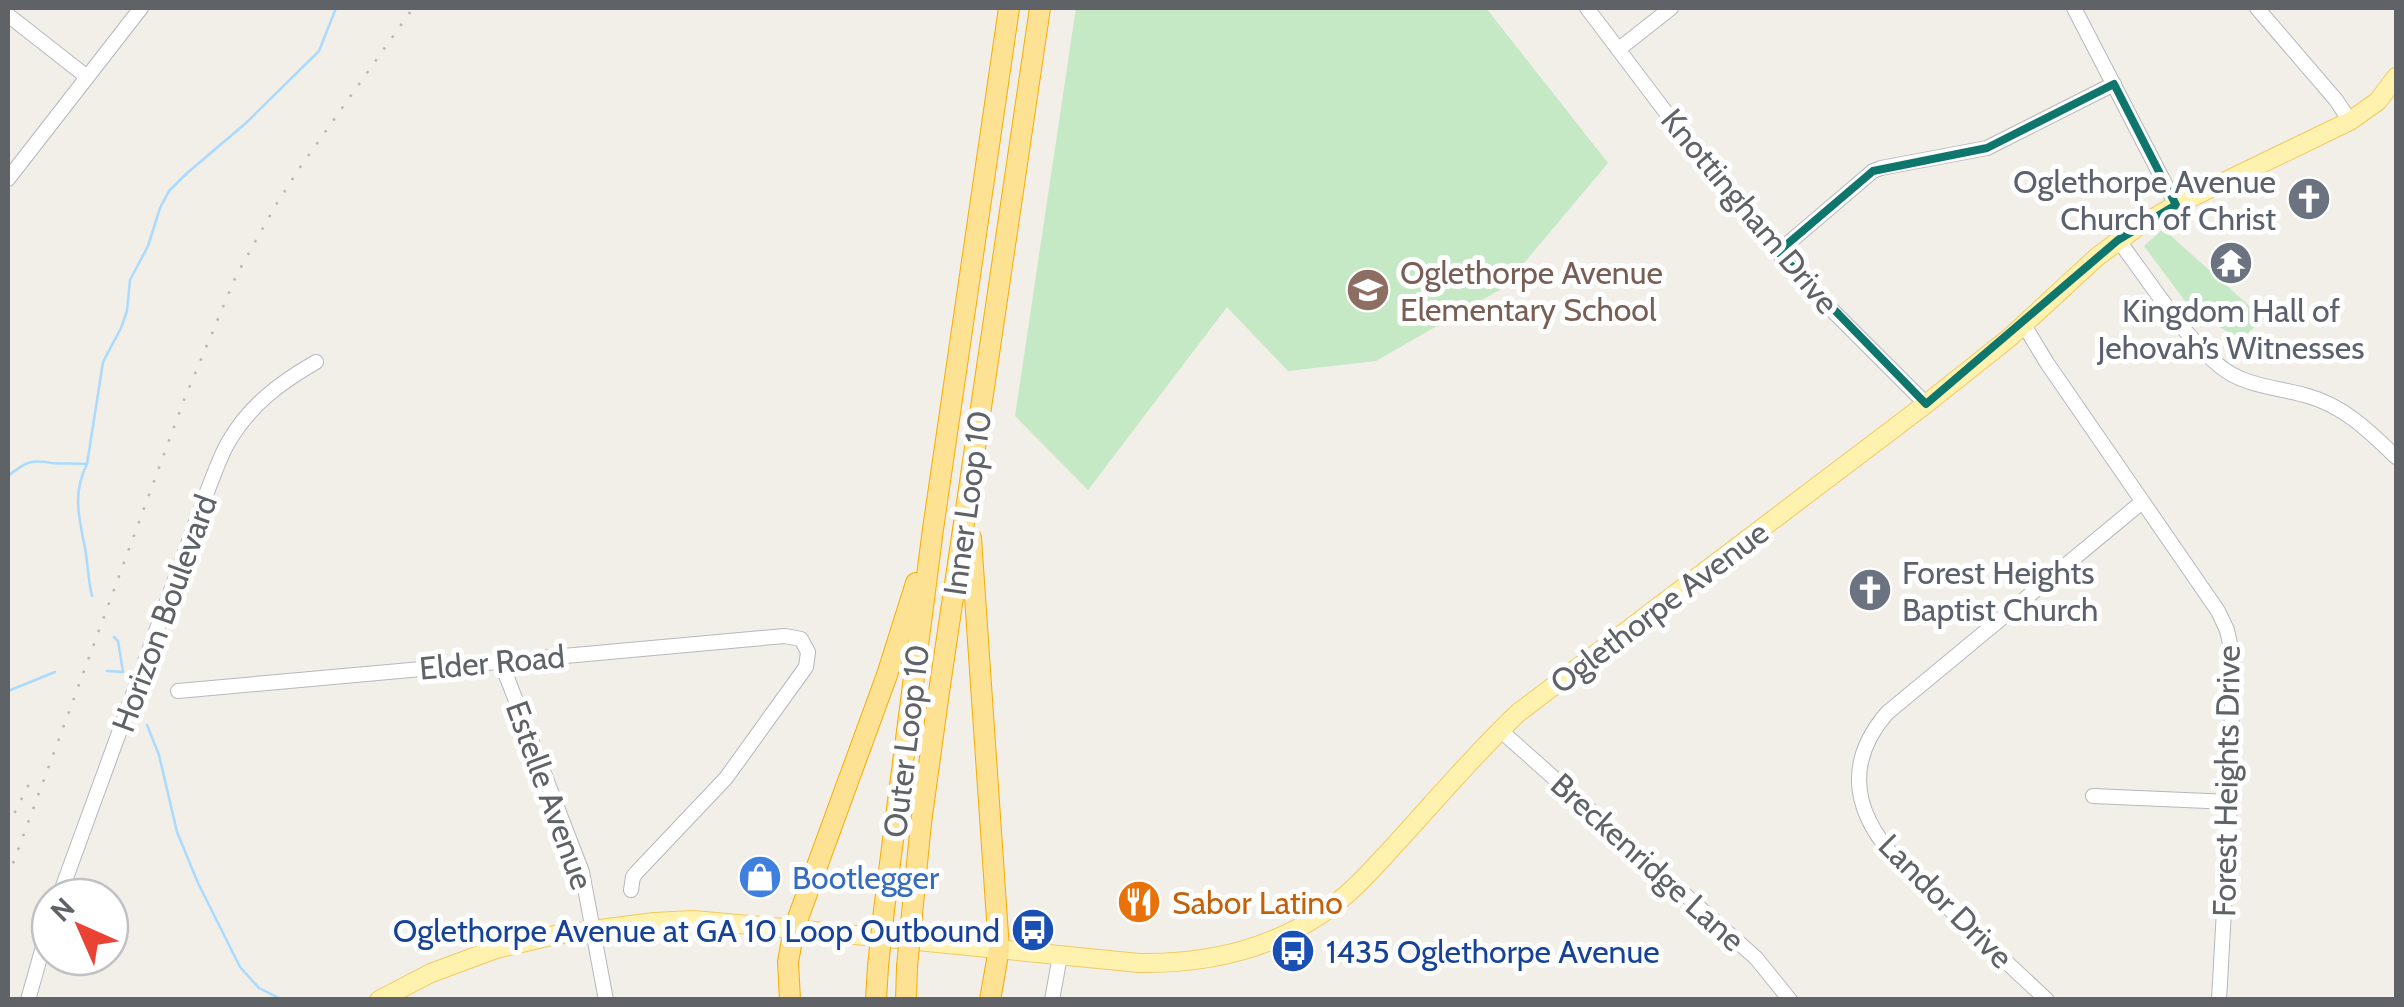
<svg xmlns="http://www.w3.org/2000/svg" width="2404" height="1007" viewBox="0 0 2404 1007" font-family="Cabin,sans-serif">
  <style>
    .green { fill: #c5e8c5 }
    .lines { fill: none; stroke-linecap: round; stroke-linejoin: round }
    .stream { stroke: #aadaff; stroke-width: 2.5 }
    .minor-casing { stroke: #b5b8bc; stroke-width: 16 }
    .major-casing { stroke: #f2c960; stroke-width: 20 }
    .highway-casing { stroke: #f9ab00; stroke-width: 22 }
    .minor { stroke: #fff; stroke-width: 14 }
    .major { stroke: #fff2af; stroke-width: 18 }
    .highway { stroke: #fde293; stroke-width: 20 }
    .rail { stroke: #b6b7b8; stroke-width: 2.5; stroke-dasharray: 2.5 12; stroke-linecap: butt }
    .highway-bridge-casing { stroke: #f9ab00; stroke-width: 22; stroke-linecap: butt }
    .highway-bridge { stroke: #fde293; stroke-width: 20 }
    .marked { fill: none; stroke: #0f766e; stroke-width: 8; stroke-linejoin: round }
    .labels { text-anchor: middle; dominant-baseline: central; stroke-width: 10; stroke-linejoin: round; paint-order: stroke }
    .worship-label { font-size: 32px; fill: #5b616d; stroke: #fff; text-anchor: end }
    .street-label { font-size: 32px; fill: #5f6368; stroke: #fff }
    .education-label { font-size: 32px; fill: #785e54; stroke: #fff; text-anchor: start }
    .shop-label { font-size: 32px; fill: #366cbe; stroke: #fff; text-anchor: start }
    .food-label { font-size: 32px; fill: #c56008; stroke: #fff; text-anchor: start }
    .transit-label { font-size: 32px; fill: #164399; stroke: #fff; text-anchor: end }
  </style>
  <rect width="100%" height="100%" fill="#f1efe8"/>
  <g class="green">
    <polygon points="1076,8 1486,8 1608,163 1503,288 1376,361 1288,371 1227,307 1088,490 1015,416"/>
    <polygon points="2163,229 2264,319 2241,339 2194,313 2144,246"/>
  </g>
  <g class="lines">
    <g class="stream">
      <path d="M8,476C26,462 30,459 52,463C63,464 75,463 86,464"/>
      <path d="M92,596C88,580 88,564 85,548C79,517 72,494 87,464L103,362L121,328L127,311L130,280L148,246L160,208L169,191L186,174L246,123L319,51L336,8"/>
      <polyline points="107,671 123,672 118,641 114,637"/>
      <polyline points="8,691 55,672"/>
      <polyline points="147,725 159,755 177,832 198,883 240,967 259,988 283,1000"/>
    </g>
    <g class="minor-casing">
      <g id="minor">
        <polyline points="1587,8 1680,131 1795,273 1926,404"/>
        <polyline points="2074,8 2176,205"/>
        <polyline points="2257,8 2336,100 2350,121"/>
        <polyline points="8,15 87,77"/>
        <polyline points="1619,49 1671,8"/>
        <polyline points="8,179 141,8"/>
        <path d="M2118,240C2147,277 2194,354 2233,375C2256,387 2284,389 2308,396C2344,406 2370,432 2396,457"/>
        <polyline points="1778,252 1873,171 1881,168 1987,148 2114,84"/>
        <polyline points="2024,325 2047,363 2218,611 2227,630 2233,657 2230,802 2219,1000"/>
        <polyline points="501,662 582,872 606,1000"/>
        <polyline points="178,691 785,636 801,639 808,652 806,667 726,778 636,873 633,877 631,890"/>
        <polyline points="1500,730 1756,958 1790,1000"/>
        <polyline points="2093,796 2230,802"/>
        <path d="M59,897L207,492C214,475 220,456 229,441C250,405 281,382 316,362"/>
        <polyline points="28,1000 50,922"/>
        <polyline points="1052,1000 1060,956"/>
        <path d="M2047,1000L1899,862C1855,816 1842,765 1887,713L2142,502"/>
      </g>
    </g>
    <g class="major-casing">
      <path id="major" d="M379,1000L431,973L496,949L555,935L654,922L693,920L794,929L1139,963C1203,964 1266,951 1320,915C1352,894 1377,864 1403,836C1441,794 1477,752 1518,713L1926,404L2009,338L2097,257L2136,228L2176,205L2350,121L2378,101L2396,77"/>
    </g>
    <g class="highway-casing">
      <g id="highway">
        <polyline points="971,538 999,949 990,1000"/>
        <polyline points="884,910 933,529 1009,8"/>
        <polyline points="912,914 921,823 939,692 1040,8"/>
        <polyline points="790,1000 788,962 794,929 887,675 916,583"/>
        <polyline points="876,1000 878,966"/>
        <polyline points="906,1000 907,967"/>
      </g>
    </g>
    <use href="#minor" class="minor"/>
    <use href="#major" class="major"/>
    <use href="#highway" class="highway"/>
    <g class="rail">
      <polyline points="8,826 30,782"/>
      <polyline points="8,877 184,400 236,276 277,203 301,166 413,8"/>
    </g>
    <g class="highway-bridge-casing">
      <g id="highway-bridge">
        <polyline points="878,966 884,910"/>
        <polyline points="907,967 912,914"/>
      </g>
    </g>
    <use href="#highway-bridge" class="highway-bridge"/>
  </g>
  <path class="marked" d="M2114,84L2176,205L2118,240L1926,404L1778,252L1873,171L1987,148Z"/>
  <defs>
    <g id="church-disc" transform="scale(2.25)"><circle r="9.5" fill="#6b7280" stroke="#fff"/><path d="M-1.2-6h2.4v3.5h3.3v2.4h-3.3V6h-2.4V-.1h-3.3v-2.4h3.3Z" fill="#fff"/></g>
    <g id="temple-disc" transform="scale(2.25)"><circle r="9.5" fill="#6b7280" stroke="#fff"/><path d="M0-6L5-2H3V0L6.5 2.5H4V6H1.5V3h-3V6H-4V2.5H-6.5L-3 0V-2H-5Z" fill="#fff"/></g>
    <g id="school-disc" transform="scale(2.25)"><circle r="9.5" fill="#8d6e63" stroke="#fff"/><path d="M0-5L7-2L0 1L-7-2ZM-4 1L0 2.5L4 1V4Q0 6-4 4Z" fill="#fff"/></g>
    <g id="shop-disc" transform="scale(2.25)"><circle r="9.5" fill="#3f7fe0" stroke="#fff"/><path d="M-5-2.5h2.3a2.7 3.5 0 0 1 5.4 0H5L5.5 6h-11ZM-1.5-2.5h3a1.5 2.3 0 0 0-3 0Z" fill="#fff"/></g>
    <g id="restaurant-disc" transform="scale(2.25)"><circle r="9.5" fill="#e8710a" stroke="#fff"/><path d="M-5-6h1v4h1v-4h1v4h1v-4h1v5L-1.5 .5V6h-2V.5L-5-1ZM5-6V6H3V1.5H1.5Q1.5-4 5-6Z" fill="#fff"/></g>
    <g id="bus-disc" transform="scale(2.25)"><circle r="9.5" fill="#1a4fb4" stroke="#fff"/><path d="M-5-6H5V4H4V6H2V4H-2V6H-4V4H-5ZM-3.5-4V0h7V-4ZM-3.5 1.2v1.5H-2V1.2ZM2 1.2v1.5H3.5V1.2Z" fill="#fff"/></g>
  </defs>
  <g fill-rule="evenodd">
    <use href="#church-disc" x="2309" y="199"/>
    <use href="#temple-disc" x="2231" y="263"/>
    <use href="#school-disc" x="1368" y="290"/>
    <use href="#church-disc" x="1870" y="590"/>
    <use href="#shop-disc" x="760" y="877"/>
    <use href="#restaurant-disc" x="1139" y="902"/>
    <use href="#bus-disc" x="1033" y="930"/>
    <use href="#bus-disc" x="1293" y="951"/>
  </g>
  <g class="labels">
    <g class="worship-label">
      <text x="2276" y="181">Oglethorpe Avenue<tspan x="2276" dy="37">Church of Christ</tspan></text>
      <text x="2231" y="310" text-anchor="middle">Kingdom Hall of<tspan x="2231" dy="37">Jehovah’s Witnesses</tspan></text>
      <text x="1902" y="572" text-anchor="start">Forest Heights<tspan x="1902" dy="37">Baptist Church</tspan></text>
    </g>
    <g class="street-label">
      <text transform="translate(1750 211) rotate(50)">Knottingham Drive</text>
      <text transform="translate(967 503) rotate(-82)">Inner Loop 10</text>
      <text transform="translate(1659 607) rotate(-37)">Oglethorpe Avenue</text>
      <text transform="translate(164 613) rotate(-70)">Horizon Boulevard</text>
      <text transform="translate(492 662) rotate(-5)">Elder Road</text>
      <text transform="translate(906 741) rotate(-83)">Outer Loop 10</text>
      <text transform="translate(2226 781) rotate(-89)">Forest Heights Drive</text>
      <text transform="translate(550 795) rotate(70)">Estelle Avenue</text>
      <text transform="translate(1648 862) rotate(42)">Breckenridge Lane</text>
      <text transform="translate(1946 901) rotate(45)">Landor Drive</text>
    </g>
    <g class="education-label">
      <text x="1400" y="272">Oglethorpe Avenue<tspan x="1400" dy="37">Elementary School</tspan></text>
    </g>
    <g class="shop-label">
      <text x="792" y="877">Bootlegger</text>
    </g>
    <g class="food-label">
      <text x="1172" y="902">Sabor Latino</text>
    </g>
    <g class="transit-label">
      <text x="1000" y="930">Oglethorpe Avenue at GA 10 Loop Outbound</text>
      <text x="1326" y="951" text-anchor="start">1435 Oglethorpe Avenue</text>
    </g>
  </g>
  <rect width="2404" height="1007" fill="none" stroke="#5f6368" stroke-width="20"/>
  <g transform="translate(80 927) rotate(315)"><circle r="48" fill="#ffffff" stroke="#bfc1c3" stroke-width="2.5"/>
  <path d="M0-8L18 38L0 25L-18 38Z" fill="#ea4335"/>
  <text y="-15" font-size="28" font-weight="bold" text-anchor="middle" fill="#5f6368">N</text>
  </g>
</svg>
